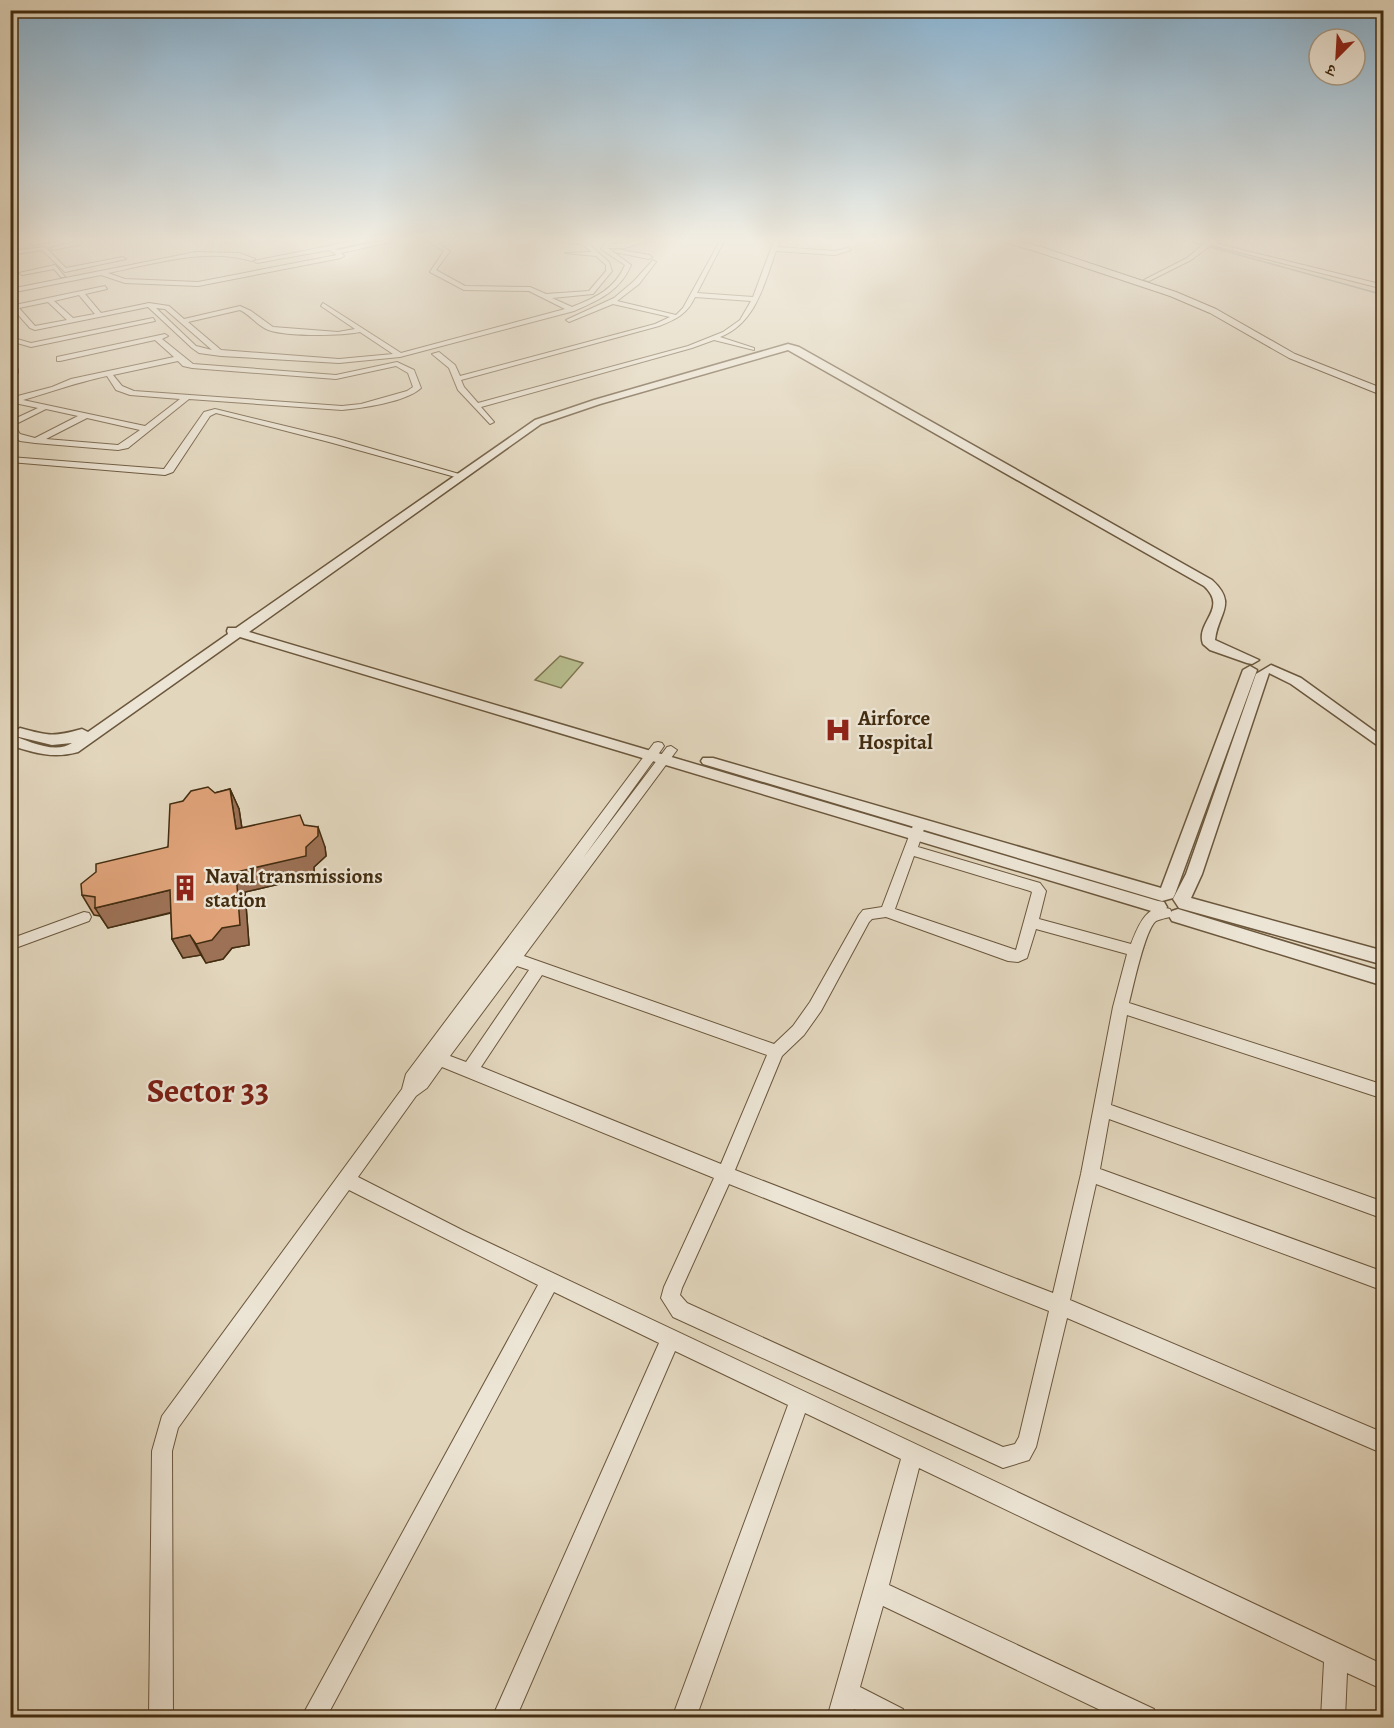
<svg xmlns="http://www.w3.org/2000/svg" width="1394" height="1728" viewBox="0 0 1394 1728" font-family="Alegreya,'Noto Serif Devanagari',serif">
  <style>
    .green { fill: #b7bd8e; stroke: #7d7550; stroke-width: 1.5 }
    .lines { fill: none; stroke-linecap: round; stroke-linejoin: round }
    .stream { stroke: #768077; stroke-width: 1.5 }
    .minor-casing { stroke: #6b573c; stroke-width: 2 }
    .tertiary-casing { stroke: #6b573c; stroke-width: 3 }
    .secondary-casing { stroke: #432d11; stroke-width: 2 }
    .minor { fill: #ece4d4; fill-rule: evenodd }
    .tertiary { fill: #ece4d4; fill-rule: evenodd }
    .secondary { fill: #ece4d4; fill-rule: evenodd }
    .wall { fill: #c08b68; stroke: #432d11; stroke-width: 1.5 }
    .shaded-wall { fill: #9c7155; stroke: #432d11; stroke-width: 1.5 }
    .building { fill: #dfa279; stroke: #432d11; stroke-width: 1.5 }
    .labels { text-anchor: middle; dominant-baseline: central; stroke-width: 4.5; stroke-linejoin: round; paint-order: stroke }
    .poi-label { font-size: 21px; font-weight: bold; fill: #432d11; stroke: #ece4d4; text-anchor: start }
    .near-district-label { font-size: 33px; font-weight: bold; fill: #7a1f14; stroke: #ece4d4 }
  </style>
  <rect width="100%" height="100%" fill="#e2d6bd"/>
  <filter id="stains"><feTurbulence type="fractalNoise" baseFrequency=".00333" numOctaves="4"/><feColorMatrix values="0 0 0 0 .2 0 0 0 0 .09 0 0 0 0 .02 0 0 0 .5 -.17"/></filter>
  <radialGradient id="worn" r=".72"><stop offset=".6" stop-color="#630" stop-opacity="0"/><stop offset="1" stop-color="#630" stop-opacity=".3"/></radialGradient>
  <polygon class="green" points="560,656 583,663 561,688 535,680"/>
  <g class="lines">
    <polyline class="stream" points="1178,238 1384,295"/>
    <g class="minor-casing">
      <g id="minor">
        <polygon points="10,238 21,238 10,241"/>
        <polygon points="51,238 67,238 33,245 30,243"/>
        <path d="M368,238H382L335,249L338,250L395,238H409L341,253L344,256L341,258L198,286L125,283L101,275L10,293V289L196,252L239,253L255,259L252,261C205,247 154,264 108,273L125,279L198,282L337,255L329,250L257,263L254,261Z"/>
        <path d="M441,238H454L437,243L450,251L436,270L465,286L530,287L546,294L589,291L606,271V265L596,256L565,253L592,252L582,244L517,238L585,241L609,262L612,271L593,294L552,298L572,307C595,298 615,289 625,265L601,249L608,241L621,238L611,244C628,244 644,238 662,238L624,248H608L631,265C620,291 599,300 574,311L400,357L339,363L221,356L199,353L192,348L148,307L35,330L30,328L13,309L10,310V306L105,286L107,289L85,294L101,313L149,303L169,306L184,319L240,306L251,311L273,327L338,332L355,329L321,306L323,303L401,353L565,309L529,291L464,290L430,272L444,251L429,242ZM79,295L95,314L73,318L54,301ZM48,302L67,320L35,326L19,308ZM156,308L165,309L212,350L196,346ZM240,310C250,315 256,324 266,329C283,337 341,336 360,332L393,354L339,359L221,350L188,322Z"/>
        <path d="M775,238H781L777,247L835,251L848,248L851,250L835,255L776,251C764,284 756,323 720,337L754,348V350L714,340L692,348L481,407L494,422L490,424L458,390L449,368L432,354L439,352L455,365L460,376L655,324L670,317L613,304L569,322L566,320L614,298L634,281L653,260L656,262L639,284L617,301L676,315L683,308L721,239L724,241L697,293L753,297ZM695,297L751,301L740,320L723,332L688,346L478,403L464,387L461,380L659,326C677,319 687,314 695,297Z"/>
        <polygon points="1215,238 1217,240 1214,243 1384,285 1384,289 1211,245 1191,260 1149,281 1144,280 1187,258 1206,242"/>
        <polygon points="80,241 82,244 53,250 50,248"/>
        <polygon points="45,247 66,268 123,257 126,259 65,272 42,250 10,255 10,251"/>
        <polygon points="616,249 649,255 652,257 649,259 614,252"/>
        <polygon points="55,265 65,277 61,277 54,269 22,275 19,273"/>
        <polygon points="153,318 155,321 31,347 10,341 10,337 31,343"/>
        <path d="M165,334L168,336L162,339L193,364L336,375L397,362L414,370L421,388C406,402 363,408 342,410L189,399L128,448L118,450L35,443L20,441L10,433V421L38,408L10,402V398L52,387L71,379L174,357L155,340L60,361H57V357ZM178,361L183,366L192,368L336,379L396,366L408,373L413,387L407,391L361,404L342,406L134,391L122,386L113,375ZM107,376L116,390L130,395L180,399L145,426L23,400C51,392 78,382 107,376ZM46,409L78,416L35,438L20,434L14,425ZM87,418L140,430L118,445L46,439Z"/>
        <polygon points="18,369 18,373 10,374 10,370"/>
        <polygon points="215,409 335,438 466,476 459,478 329,442 216,413 210,416 173,472 165,475 10,462 10,457 164,469 204,412"/>
        <path d="M658,742L662,743L664,746L662,749L583,858L667,747L671,746L677,750L524,956L774,1044L793,1026L810,1002L859,915L863,910L882,907L914,823L920,819L926,823L918,847L1040,883L1046,891L1039,919L1131,944C1138,927 1146,902 1170,909L1172,913L1170,917C1166,918 1160,919 1156,921C1145,929 1133,988 1129,1003L1384,1085V1099L1127,1015L1111,1105L1384,1202V1219L1109,1119L1100,1169L1384,1272V1291L1096,1184L1070,1300L1384,1433V1454L1067,1318L1036,1447L1029,1460L1003,1468L673,1317L661,1298L664,1287L714,1178L442,1067L427,1088L416,1096L358,1177L464,1231L1384,1665V1690L1347,1673L1345,1718H1321L1324,1662L919,1468L889,1585L1154,1709L1157,1718H1117L883,1606L860,1687L903,1709L906,1718H869L854,1709L851,1718H827L901,1459L805,1413L696,1718H672L788,1405L675,1351L516,1718H492L659,1343L554,1292L326,1718H301L538,1285L349,1190L178,1428L172,1451L173,1718H149L152,1451L162,1416L402,1089L406,1074L654,743ZM914,856L1030,891L1032,892L1016,950L895,909ZM886,917L1008,961L1018,962L1027,958L1036,929L1127,954L1113,1007L1081,1174L1053,1293L735,1170L782,1056L804,1035L821,1011L869,922L872,919ZM517,966L529,970L466,1062L450,1056ZM542,975L767,1055L721,1164L481,1067ZM729,1184L1049,1311L1019,1437L1015,1444L1003,1447L687,1303L680,1295L682,1288Z"/>
        <polygon points="84,912 89,913 91,917 89,921 10,950 10,939"/>
      </g>
    </g>
    <g class="tertiary-casing">
      <g id="tertiary">
        <path d="M788,344L799,347L1212,580C1238,604 1218,613 1215,640L1259,660L1252,664L1247,663L1210,650L1203,644C1195,622 1229,609 1204,586L788,350L600,404L541,424L249,632L1158,901L1164,902L1167,907L1164,912L1158,913L240,637L78,752C53,759 34,753 10,745V735C28,740 54,755 72,743L52,745L15,736L13,733L20,728C49,736 53,737 82,729L88,732L228,634L227,631L228,628H236L535,420L594,400Z"/>
        <polygon points="1271,665 1301,678 1384,738 1384,750 1291,684 1269,673 1202,874 1191,898 1384,951 1384,965 1179,908 1173,899 1186,874 1256,674"/>
        <polygon points="1250,666 1257,670 1175,894 1173,898 1162,901 703,764 701,761 703,758 713,758 1161,888 1243,670"/>
        <polygon points="1178,909 1384,972 1384,986 1172,921 1169,916 1172,911"/>
      </g>
    </g>
    <g class="secondary-casing">
      <polygon id="secondary" points="991,238 1005,238 1041,247 1176,292 1216,309 1295,354 1384,389 1384,396 1289,358 1210,313 1170,296 1035,251"/>
    </g>
    <use href="#minor" class="minor"/>
    <use href="#tertiary" class="tertiary"/>
    <use href="#secondary" class="secondary"/>
  </g>
  <polygon class="wall" points="230,789 239,809 242,828 304,825 325,847 326,856 314,867 314,876 245,892 249,945 232,948 223,959 206,963 201,955 183,958 172,939 171,913 108,928 100,916 94,915 82,895 168,847 183,801"/>
  <g class="shaded-wall">
    <polygon points="230,789 239,809 245,850 236,829"/>
    <polygon points="318,827 325,847 326,856 314,867 314,876 245,892 249,945 232,948 223,959 206,963 196,944 236,872 306,847"/>
    <polygon points="170,890 181,910 108,928 95,908"/>
    <polygon points="190,935 201,955 183,958 172,939"/>
  </g>
  <polygon class="building" points="208,787 215,793 230,789 236,829 300,815 304,825 318,827 318,836 306,847 306,856 236,872 240,925 222,928 212,940 196,944 190,935 172,939 170,890 95,908 95,897 82,895 81,884 96,872 96,864 168,847 170,804 183,801 191,791"/>
  <linearGradient id="sky" x2="0" y2="1"><stop stop-color="#88b5d6"/><stop offset="0.5" stop-color="#f2ede1"/><stop offset="1" stop-color="#f2ede1" stop-opacity="0"/></linearGradient>
  <rect width="1394" height="480" fill="url(#sky)"/>
  <defs>
    <g id="hospital-bare" transform="scale(2.07)"><path d="M-5-5h3v3.5h4V-5h3V5h-3V1.5h-4V5h-3Z" fill="#8f2418" stroke="#ece4d4" stroke-width="2.5" paint-order="stroke"/></g>
    <g id="building-bare" transform="scale(2.07)"><path d="M-4-6H4V6H1V3H-1V6H-4ZM-2.5-4.3h1.7v1.8h-1.7ZM.8-4.3h1.7v1.8H.8ZM-2.5-1h1.7V.8h-1.7ZM.8-1h1.7V.8H.8Z" fill="#8f2418" stroke="#ece4d4" stroke-width="2.5" paint-order="stroke"/></g>
  </defs>
  <g fill-rule="evenodd">
    <use href="#hospital-bare" x="838" y="730"/>
    <use href="#building-bare" x="185" y="888"/>
  </g>
  <g class="labels">
    <g class="poi-label">
      <text x="858" y="718">Airforce<tspan x="858" dy="24">Hospital</tspan></text>
      <text x="205" y="876">Naval transmissions<tspan x="205" dy="24">station</tspan></text>
    </g>
    <g class="near-district-label">
      <text x="208" y="1090">Sector 33</text>
    </g>
  </g>
  <rect width="1394" height="1728" fill="none" stroke="#e2d6bd" stroke-width="36"/>
  <rect x="12" y="12" width="1370" height="1704" fill="none" stroke="#432d11" stroke-width="3"/>
  <rect x="18" y="18" width="1358" height="1692" fill="none" stroke="#432d11" stroke-width="1.5"/>
  <g transform="translate(1337 57) rotate(204)"><circle r="28" fill="#ece4d4" stroke="#a89b86" stroke-width="1.5"/>
  <path d="M0-4.5L10 22L0 15L-10 22Z" fill="#8f2418"/>
  <text y="-9" font-size="16" font-weight="bold" text-anchor="middle" fill="#432d11">उ</text>
  </g>
  <rect width="100%" height="100%" filter="url(#stains)"/>
  <rect width="100%" height="100%" fill="url(#worn)"/>
</svg>
